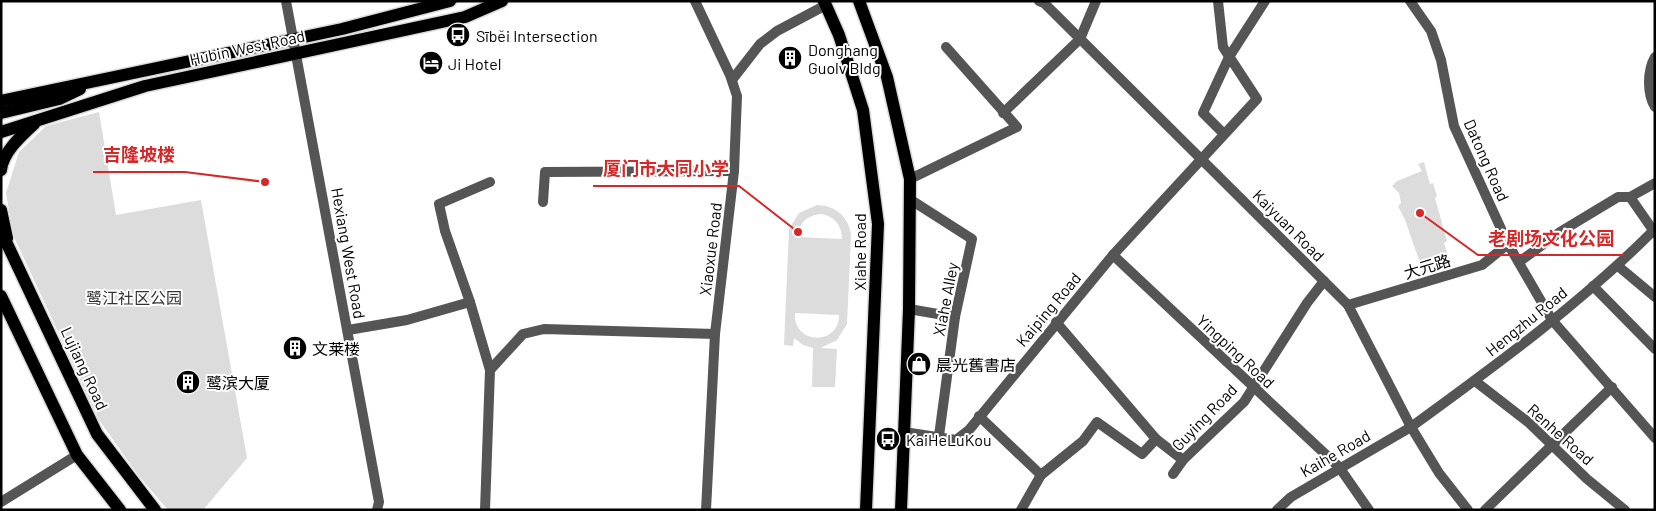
<svg xmlns="http://www.w3.org/2000/svg" width="1656" height="511" viewBox="0 0 1656 511" font-family="Barlow,'Noto Sans SC',sans-serif">
  <style>
    .green { fill: #dcdcdc; fill-rule: evenodd }
    .lines { fill: none; stroke-linecap: round; stroke-linejoin: round }
    .primary-casing { stroke: #dbdbdb; stroke-width: 15 }
    .minor { stroke: #555; stroke-width: 10 }
    .tertiary { stroke: #555; stroke-width: 10 }
    .primary { stroke: #000; stroke-width: 12 }
    .labels { text-anchor: middle; dominant-baseline: central; stroke-width: 4; stroke-linejoin: round; paint-order: stroke }
    .poi-label { font-size: 16px; fill: #000; stroke: #fff; text-anchor: start }
    .street-label { font-size: 16px; fill: #000; stroke: #fff }
    .park-label { font-size: 16px; fill: #333; stroke: #fff }
    .leader { fill: none; stroke: #d62828; stroke-width: 2 }
    .callout-dot { fill: #d62828; stroke: #fff; stroke-width: 2 }
    .callout-label { font-size: 18px; text-anchor: middle; font-weight: bold; fill: #d62828; stroke: #fff; stroke-width: 4; stroke-linejoin: round; paint-order: stroke }
  </style>
  <rect width="100%" height="100%" fill="#fff"/>
  <g class="green">
    <polygon points="99,112 116,215 201,200 247,458 203,510 168,510 138,475 99,420 13,235 6,193 19,152 46,126"/>
    <polygon points="1424,162 1430,184 1433,183 1437,196 1435,198 1447,241 1444,243 1451,265 1424,274 1405,220 1398,206 1401,203 1399,193 1392,186 1397,181 1422,171 1418,164"/>
    <path d="M817,205C835,205 849,217 851,235L847,324L837,340L821,348L837,349L835,387H812L813,348L803,345L794,338L793,346L784,345L789,229L799,213ZM821,214C834,216 842,225 842,239L798,237C798,224 807,215 821,214ZM795,313L839,315C839,346 793,345 795,313Z"/>
  </g>
  <g class="lines">
    <g class="primary-casing">
      <g id="primary">
        <polyline points="824,1 839,35 863,110 878,224 866,510"/>
        <polyline points="859,1 887,77 910,179 909,309 901,510"/>
        <polyline points="1,101 342,29 450,1"/>
        <polyline points="1,113 59,99 80,89"/>
        <polyline points="1,132 145,86 465,17 502,1"/>
        <path d="M1,170C3,152 21,136 34,124"/>
        <polyline points="1,210 7,238"/>
        <polyline points="1,231 97,434 155,510"/>
        <polyline points="1,296 77,455 120,510"/>
      </g>
    </g>
    <g class="minor">
      <polyline points="695,1 730,75 737,96 734,171 715,334 706,510"/>
      <polyline points="732,80 760,44 777,31 826,5"/>
      <polyline points="1003,113 1080,39 1096,1"/>
      <polyline points="1224,134 1203,113 1229,57 1265,1"/>
      <polyline points="910,179 1017,127 946,47"/>
      <polyline points="1655,183 1630,197 1655,233"/>
      <polyline points="911,200 972,239 955,317 939,436"/>
      <polyline points="543,202 545,172 734,171"/>
      <polyline points="1113,255 1339,467 1369,510"/>
      <polyline points="1519,262 1560,232 1618,197 1630,197"/>
      <polyline points="1593,286 1655,349"/>
      <polyline points="1348,305 1482,265 1508,244"/>
      <polyline points="909,309 955,317"/>
      <polyline points="1056,322 1156,439 1183,460"/>
      <polyline points="348,330 407,320 470,302"/>
      <polyline points="490,370 470,302 445,231 439,204 490,182"/>
      <polyline points="1475,381 1528,422 1587,479 1625,510"/>
      <polyline points="979,416 1041,475"/>
      <polyline points="904,432 956,440 969,430 1113,255 1257,99 1223,47 1218,1"/>
      <polyline points="1173,474 1183,460 1244,402 1307,303 1324,281"/>
      <polyline points="1,502 77,455"/>
      <polyline points="485,510 490,370 523,334 544,329 715,334"/>
      <polyline points="1021,510 1041,475 1083,441 1097,422 1142,454 1156,439"/>
      <polyline points="1277,510 1291,497 1411,427"/>
      <polyline points="1485,510 1612,387"/>
    </g>
    <g class="tertiary">
      <polyline points="286,1 379,502 377,510"/>
      <polyline points="1039,1 1044,3 1348,305 1411,427 1439,473 1468,510"/>
      <polyline points="1410,1 1431,31 1441,60 1454,126 1508,244 1552,320 1655,438"/>
      <path d="M1655,57C1647,71 1647,94 1655,107"/>
      <polyline points="1618,266 1655,297"/>
      <path d="M1411,427C1495,366 1580,304 1653,231"/>
    </g>
    <use href="#primary" class="primary"/>
  </g>
  <defs>
    <g id="bus-disc" transform="scale(1.25)"><circle r="9.5" fill="#000" stroke="#fff"/><path d="M-5-6H5V4H4V6H2V4H-2V6H-4V4H-5ZM-3.5-4V0h7V-4ZM-3.5 1.2v1.5H-2V1.2ZM2 1.2v1.5H3.5V1.2Z" fill="#fff"/></g>
    <g id="building-disc" transform="scale(1.25)"><circle r="9.5" fill="#000" stroke="#fff"/><path d="M-4-6H4V6H1V3H-1V6H-4ZM-2.5-4.3h1.7v1.8h-1.7ZM.8-4.3h1.7v1.8H.8ZM-2.5-1h1.7V.8h-1.7ZM.8-1h1.7V.8H.8Z" fill="#fff"/></g>
    <g id="hotel-disc" transform="scale(1.25)"><circle r="9.5" fill="#000" stroke="#fff"/><path d="M-6-4.5h1.5V1H6V5H4.5V3h-9V5H-6ZM-4 0a1.8 1.8 0 1 1 3.6 0ZM.5 0V-2.5h3Q6-2.5 6 0Z" fill="#fff"/></g>
    <g id="shop-disc" transform="scale(1.25)"><circle r="9.5" fill="#000" stroke="#fff"/><path d="M-5-2.5h2.3a2.7 3.5 0 0 1 5.4 0H5L5.5 6h-11ZM-1.5-2.5h3a1.5 2.3 0 0 0-3 0Z" fill="#fff"/></g>
  </defs>
  <g fill-rule="evenodd">
    <use href="#bus-disc" x="458" y="35"/>
    <use href="#building-disc" x="790" y="58"/>
    <use href="#hotel-disc" x="431" y="63"/>
    <use href="#building-disc" x="295" y="348"/>
    <use href="#shop-disc" x="919" y="364"/>
    <use href="#building-disc" x="188" y="382"/>
    <use href="#bus-disc" x="888" y="439"/>
  </g>
  <g class="labels">
    <g class="poi-label">
      <text x="476" y="35">Sībĕi Intersection</text>
      <text x="808" y="49">Donghang<tspan x="808" dy="18">Guolv Bldg</tspan></text>
      <text x="448" y="63">Ji Hotel</text>
      <text x="312" y="348">文莱楼</text>
      <text x="936" y="364">晨光舊書店</text>
      <text x="206" y="382">鹭滨大厦</text>
      <text x="906" y="439">KaiHeLuKou</text>
    </g>
    <g class="street-label">
      <text transform="translate(247 47) rotate(-12)">Hubin West Road</text>
      <text transform="translate(1487 160) rotate(66)">Datong Road</text>
      <text transform="translate(1289 225) rotate(45)">Kaiyuan Road</text>
      <text transform="translate(710 249) rotate(-83)">Xiaoxue Road</text>
      <text transform="translate(859 252) rotate(-90)">Xiahe Road</text>
      <text transform="translate(349 253) rotate(80)">Hexiang West Road</text>
      <text transform="translate(1427 266) rotate(-17)">大元路</text>
      <text transform="translate(945 299) rotate(-79)">Xiahe Alley</text>
      <text transform="translate(1048 309) rotate(-50)">Kaiping Road</text>
      <text transform="translate(1526 321) rotate(-39)">Hengzhu Road</text>
      <text transform="translate(1236 351) rotate(43)">Yingping Road</text>
      <text transform="translate(85 368) rotate(65)">Lujiang Road</text>
      <text transform="translate(1204 417) rotate(-46)">Guying Road</text>
      <text transform="translate(1561 434) rotate(42)">Renhe Road</text>
      <text transform="translate(1335 453) rotate(-30)">Kaihe Road</text>
    </g>
    <g class="park-label">
      <text x="134" y="297">鹭江社区公园</text>
    </g>
  </g>
  <path class="leader" d="M265 182L185 172H93M798 232L739 186H593M1420 213L1478 255H1624"/>
  <g class="callout-dot">
    <circle cx="265" cy="182" r="5"/>
    <circle cx="798" cy="232" r="5"/>
    <circle cx="1420" cy="213" r="5"/>
  </g>
  <g class="callout-label">
    <text x="139" y="161">吉隆坡楼</text>
    <text x="666" y="175">厦门市大同小学</text>
    <text x="1551" y="245">老剧场文化公园</text>
  </g>
  <rect width="1656" height="511" fill="none" stroke="#000000" stroke-width="5"/>
</svg>
